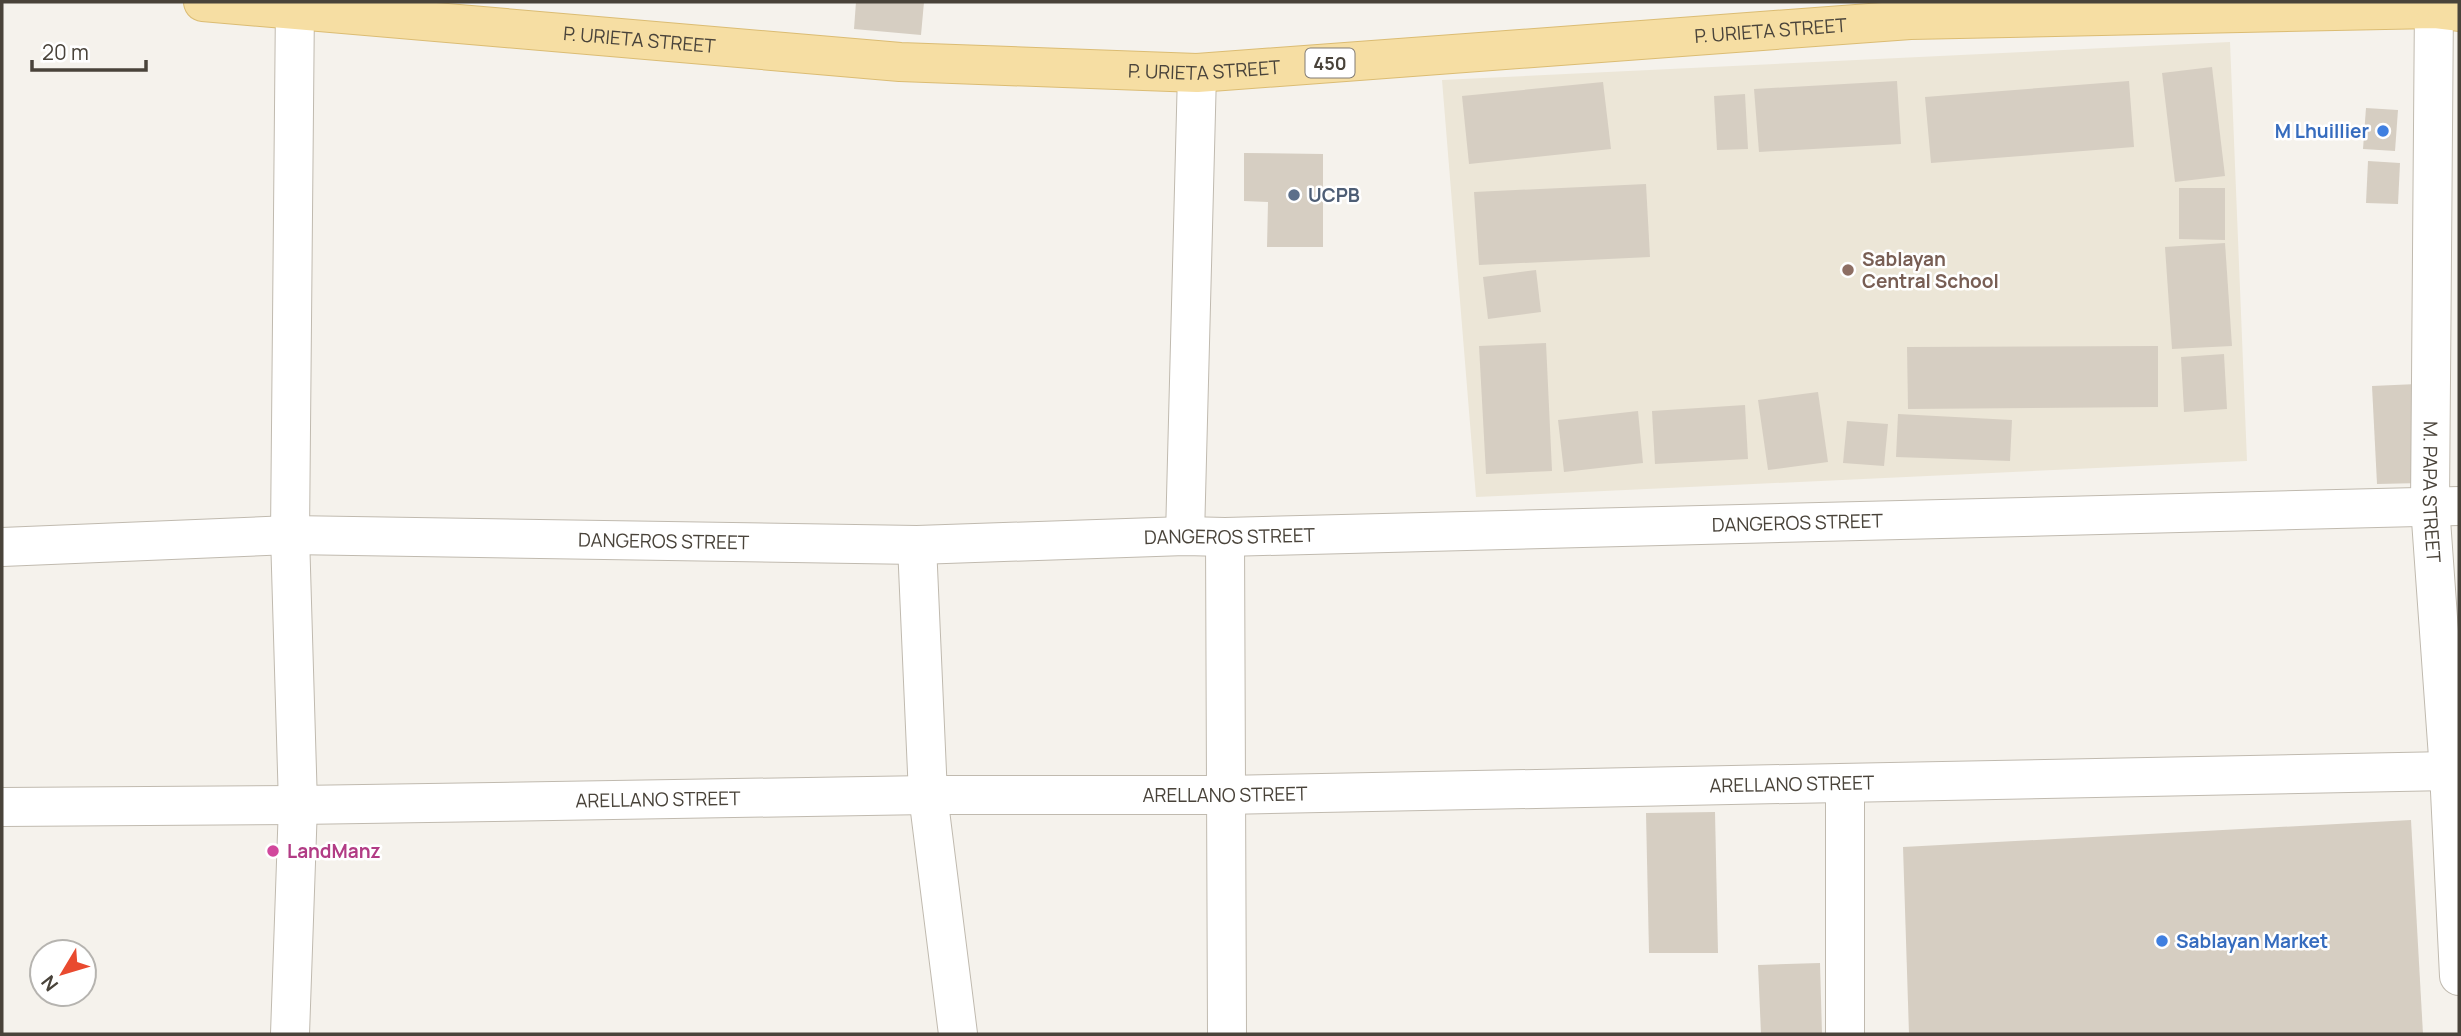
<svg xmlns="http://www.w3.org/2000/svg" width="2461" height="1036" viewBox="0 0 2461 1036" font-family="Manrope,sans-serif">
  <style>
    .education { fill: #ece6d7 }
    .building { fill: #d6cec2 }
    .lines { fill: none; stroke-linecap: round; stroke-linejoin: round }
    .minor-casing { stroke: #c0baaf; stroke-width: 40 }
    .major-casing { stroke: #dbbc73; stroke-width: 40 }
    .minor { stroke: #fff; stroke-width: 38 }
    .major { stroke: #f6dea3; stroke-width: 38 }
    .shop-dot { fill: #3f7fe0; stroke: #fff; stroke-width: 2.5 }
    .service-dot { fill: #5c6f8a; stroke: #fff; stroke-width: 2.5 }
    .education-dot { fill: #8d6e63; stroke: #fff; stroke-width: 2.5 }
    .hotel-dot { fill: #d1479c; stroke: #fff; stroke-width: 2.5 }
    .labels { text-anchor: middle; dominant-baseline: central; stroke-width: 5; stroke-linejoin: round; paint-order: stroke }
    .shield { fill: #fff; stroke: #807b75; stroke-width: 2 }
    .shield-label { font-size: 18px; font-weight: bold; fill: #49433a }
    .street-label { font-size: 19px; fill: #49433a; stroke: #fff }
    .shop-label { font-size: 19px; font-weight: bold; fill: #366cbe; stroke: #fff; text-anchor: end }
    .service-label { font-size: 19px; font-weight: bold; fill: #4e5e75; stroke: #fff; text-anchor: start }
    .education-label { font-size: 19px; font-weight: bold; fill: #785e54; stroke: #fff; text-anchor: start }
    .hotel-label { font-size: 19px; font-weight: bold; fill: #b23c85; stroke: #fff; text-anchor: start }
  </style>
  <rect width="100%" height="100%" fill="#f5f2ec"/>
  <polygon class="education" points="2230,42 2247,461 1476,497 1442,80"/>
  <g class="building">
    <polygon points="856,2 924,2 921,35 854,29"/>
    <polygon points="2212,67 2225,176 2175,182 2162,73"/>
    <polygon points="1897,81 1901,144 1759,152 1754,89"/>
    <polygon points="2129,81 2134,147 1931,163 1925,97"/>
    <polygon points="1603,82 1611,149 1469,164 1462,96"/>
    <polygon points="1745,94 1748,149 1717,150 1714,96"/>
    <polygon points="2366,108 2398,110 2395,151 2363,149"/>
    <polygon points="1244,153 1323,154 1323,247 1267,247 1268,202 1244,201"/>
    <polygon points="2368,161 2400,163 2398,204 2366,203"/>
    <polygon points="1646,184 1650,257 1479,265 1474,192"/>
    <polygon points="2179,188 2225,188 2225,240 2179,239"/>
    <polygon points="2225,243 2232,346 2172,349 2165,247"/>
    <polygon points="1536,270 1541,312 1488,319 1483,277"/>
    <polygon points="1546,343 1552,471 1486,474 1479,346"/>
    <polygon points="2158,346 2158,407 1908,409 1907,347"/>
    <polygon points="2224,354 2227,409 2184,412 2181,357"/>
    <polygon points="2417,384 2422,483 2377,484 2372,386"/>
    <polygon points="1818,392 1828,462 1768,470 1758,400"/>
    <polygon points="1745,405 1748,459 1655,464 1652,411"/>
    <polygon points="1638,411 1643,463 1564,472 1558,420"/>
    <polygon points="1898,414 2012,420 2010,461 1896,457"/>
    <polygon points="1847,421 1888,424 1884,466 1843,463"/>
    <polygon points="1715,812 1718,953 1649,953 1646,813"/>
    <polygon points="2411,820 2423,1034 1909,1034 1903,847"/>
    <polygon points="1820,963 1822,1034 1761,1034 1758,965"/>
  </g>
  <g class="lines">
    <g class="minor-casing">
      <g id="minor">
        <path id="s1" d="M2434,2L2430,506L2449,771L2459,976"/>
        <polyline points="1185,536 1197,73"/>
        <polyline points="1225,537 1227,1034"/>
        <polyline points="917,545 928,795 958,1034"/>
        <path id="s2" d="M2,547L290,535L917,545L1185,536L1225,537L2459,506"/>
        <path id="s3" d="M2,807L298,805L928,795H1225L2449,771"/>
        <polyline points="290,1034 298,805 290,535 295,2"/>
        <polyline points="1845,1034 1845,783"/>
      </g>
    </g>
    <g class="major-casing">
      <g id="major">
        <path id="s4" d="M203,2L900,62L1197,73L1910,20L2434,9L2459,12"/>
      </g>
    </g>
    <use href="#minor" class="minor"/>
    <use href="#major" class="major"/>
  </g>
  <g class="shop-dot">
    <circle cx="2383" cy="131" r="7"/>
    <circle cx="2162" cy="941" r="7"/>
  </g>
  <circle class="service-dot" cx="1294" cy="195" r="7"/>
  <circle class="education-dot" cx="1848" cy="270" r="7"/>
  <circle class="hotel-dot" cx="273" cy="851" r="7"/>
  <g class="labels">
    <rect class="shield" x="1305.5" y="48.5" width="49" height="29" rx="5"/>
    <g class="shield-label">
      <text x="1330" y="63">450</text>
    </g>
    <g class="street-label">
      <text stroke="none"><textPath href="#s4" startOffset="1572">P. URIETA STREET</textPath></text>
      <text stroke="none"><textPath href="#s4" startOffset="438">P. URIETA STREET</textPath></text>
      <text stroke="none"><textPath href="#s4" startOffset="1004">P. URIETA STREET</textPath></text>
      <text stroke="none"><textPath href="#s1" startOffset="490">M. PAPA STREET</textPath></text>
      <text stroke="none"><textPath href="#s2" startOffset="1796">DANGEROS STREET</textPath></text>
      <text stroke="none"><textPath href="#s2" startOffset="1228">DANGEROS STREET</textPath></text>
      <text stroke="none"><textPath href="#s2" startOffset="662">DANGEROS STREET</textPath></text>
      <text stroke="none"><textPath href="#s3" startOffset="1790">ARELLANO STREET</textPath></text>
      <text stroke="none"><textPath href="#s3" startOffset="1223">ARELLANO STREET</textPath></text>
      <text stroke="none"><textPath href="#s3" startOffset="656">ARELLANO STREET</textPath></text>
    </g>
    <g class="shop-label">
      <text x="2369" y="131">M Lhuillier</text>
      <text x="2176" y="941" text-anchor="start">Sablayan Market</text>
    </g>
    <g class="service-label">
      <text x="1308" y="195">UCPB</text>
    </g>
    <g class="education-label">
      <text x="1862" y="259">Sablayan<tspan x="1862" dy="22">Central School</tspan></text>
    </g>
    <g class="hotel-label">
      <text x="287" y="851">LandManz</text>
    </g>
  </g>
  <rect width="2461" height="1036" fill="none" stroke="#49433a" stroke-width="7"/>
  <g transform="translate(63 973) rotate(232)"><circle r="33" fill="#ffffff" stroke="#b6b4b0" stroke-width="2"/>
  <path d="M0-5L12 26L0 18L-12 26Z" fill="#e94a2f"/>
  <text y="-10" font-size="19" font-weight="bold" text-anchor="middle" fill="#49433a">N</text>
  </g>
  <path d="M32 60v10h114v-10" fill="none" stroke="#49433a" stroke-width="3.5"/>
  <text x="42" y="60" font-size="21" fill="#49433a" stroke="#ffffff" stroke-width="5" paint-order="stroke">20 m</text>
</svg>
